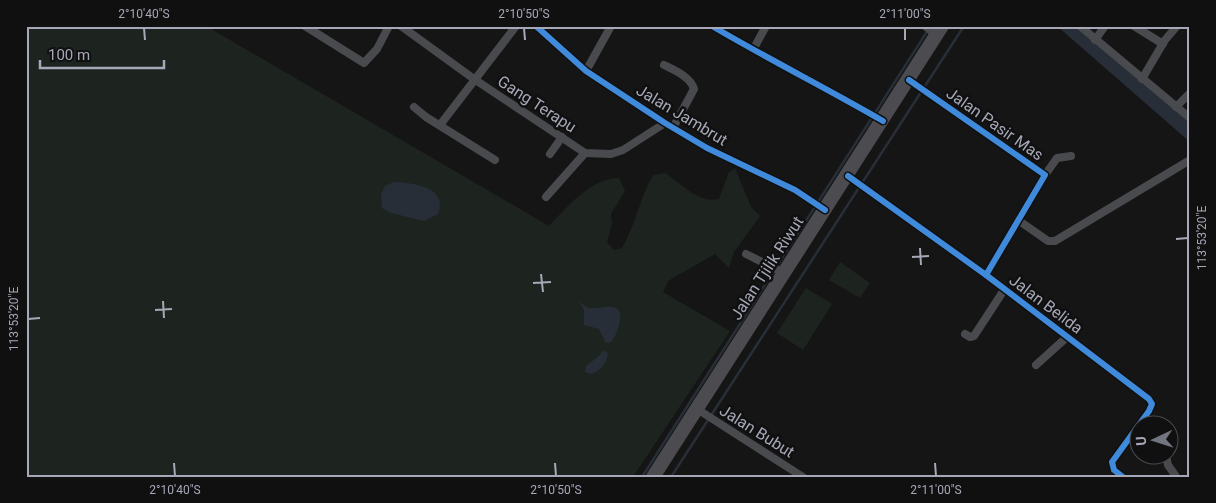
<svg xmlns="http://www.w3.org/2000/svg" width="1216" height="503" viewBox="0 0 1216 503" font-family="Roboto,sans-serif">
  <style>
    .green { fill: #1d241f }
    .water { fill: #282e38 }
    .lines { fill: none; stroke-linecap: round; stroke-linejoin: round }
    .stream { stroke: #282e38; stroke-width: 2.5 }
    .minor { stroke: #494a4e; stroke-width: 8 }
    .trunk { stroke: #4c4c50; stroke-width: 14 }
    .cycleway-casing { stroke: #101011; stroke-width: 9 }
    .cycleway { stroke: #408adc; stroke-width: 6 }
    .ticks { fill: none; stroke: #a6a8b7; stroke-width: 2 }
    .labels { text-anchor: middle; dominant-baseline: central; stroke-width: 5; stroke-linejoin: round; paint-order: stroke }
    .street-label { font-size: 16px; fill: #a6a8b7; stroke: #101011 }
    .neatline { fill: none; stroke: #a6a8b7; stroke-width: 2 }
    .ticks-label { font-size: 12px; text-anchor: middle; fill: #a6a8b7 }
  </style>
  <rect width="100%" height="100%" fill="#151515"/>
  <g class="green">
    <path d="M26,26H206L549,226C568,206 590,179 619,178L625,191L611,214L612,224L607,242L614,250L622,248C636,224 639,200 653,175L665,173C681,183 698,204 719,199L729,172L735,168L751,207L760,216L734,252L729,268L715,254L668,281L663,292L730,331L633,477H26Z"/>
    <polygon points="840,262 870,283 860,298 829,280"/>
    <polygon points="806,288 832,304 803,350 777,333"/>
  </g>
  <g class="water">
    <polygon points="1057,26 1078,26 1190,122 1190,142"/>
    <path d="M394,182C415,183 448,187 438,214L424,221L391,213L382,208L381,195L385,186Z"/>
    <path d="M579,301C582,304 585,307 589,308C600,310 622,299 620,319C619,327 616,336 611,342L606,343L599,329L584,325V310Z"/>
    <path d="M603,350L608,353C607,363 601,370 592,374L585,372L586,366L599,356Z"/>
  </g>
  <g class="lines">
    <g class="stream">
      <polyline points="642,477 928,30"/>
      <polyline points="671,477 964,26"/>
    </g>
    <g class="minor">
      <polyline points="305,26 364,63 377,49 389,26"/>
      <polyline points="401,26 474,79 585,153 611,154 623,150 665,123"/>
      <polyline points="536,26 586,71 665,123 707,148 795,190 825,210"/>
      <path d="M712,26C768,59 826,88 883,121"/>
      <polyline points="925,26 936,35"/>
      <polyline points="1080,26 1190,118"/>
      <polyline points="1134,26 1163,44"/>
      <polyline points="1095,40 1105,26"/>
      <polyline points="753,50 766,26"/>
      <path d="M664,65C674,70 691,77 694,89L674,126"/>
      <polyline points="586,71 611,26"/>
      <polyline points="1142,79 1165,40 1177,26"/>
      <polyline points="909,80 1045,175 986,275"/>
      <polyline points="414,107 426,117 495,160"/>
      <polyline points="1176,107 1190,93"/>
      <polyline points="440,125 516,26"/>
      <polyline points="550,154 562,137"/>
      <polyline points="1045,175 1057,158 1071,156"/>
      <polyline points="848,176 986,275 1149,399 1152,404 1149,411 1112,462 1114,470 1123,477"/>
      <polyline points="546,197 585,153"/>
      <polyline points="1018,220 1048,241 1055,241 1190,160"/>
      <polyline points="746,254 784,273"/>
      <polyline points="965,334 970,337 974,336 1004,290"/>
      <polyline points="1036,365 1067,337"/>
      <polyline points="697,409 803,477"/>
      <polyline points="1166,456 1168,465 1175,475"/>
    </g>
    <polyline class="trunk" points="653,477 942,26"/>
    <g class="cycleway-casing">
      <g id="cycleway">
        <polyline points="536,26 586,71 665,123 707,148 795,190 825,210"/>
        <path d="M712,26C768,59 826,88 883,121"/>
        <polyline points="909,80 1045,175 986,275"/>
        <polyline points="848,176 986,275 1149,399 1152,404 1149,411 1112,462 1114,470 1123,477"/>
      </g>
    </g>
    <use href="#cycleway" class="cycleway"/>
  </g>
  <path class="ticks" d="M144,28L145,40M524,28L525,40M905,28V40M1176,239L1188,238M920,248L921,265M912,257L929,256M541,274L543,292M533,283L551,282M163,301L164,318M155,310L172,309M28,319L40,318M174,463L175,476M555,463L556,476M935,463L936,476"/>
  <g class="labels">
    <g class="street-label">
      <text transform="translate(537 104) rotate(33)">Gang Terapu</text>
      <text transform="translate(682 115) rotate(31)">Jalan Jambrut</text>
      <text transform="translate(995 124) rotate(35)">Jalan Pasir Mas</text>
      <text transform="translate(767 268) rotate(-57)">Jalan Tjilik Riwut</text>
      <text transform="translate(1046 304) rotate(37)">Jalan Belida</text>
      <text transform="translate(757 431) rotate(32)">Jalan Bubut</text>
    </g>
  </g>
  <rect width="1216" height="503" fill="none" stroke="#101011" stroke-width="55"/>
  <g transform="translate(1154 440) rotate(266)"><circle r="24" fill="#101011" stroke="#4c4d53"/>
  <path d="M0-4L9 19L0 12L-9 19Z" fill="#73757e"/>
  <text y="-8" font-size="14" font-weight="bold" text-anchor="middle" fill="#a6a8b7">U</text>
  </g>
  <path d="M40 60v8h124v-8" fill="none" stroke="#a6a8b7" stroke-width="2.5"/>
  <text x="48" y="60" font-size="15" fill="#a6a8b7" stroke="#101011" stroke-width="4" paint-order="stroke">100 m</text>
  <rect x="28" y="28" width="1160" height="448" class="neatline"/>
  <g class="ticks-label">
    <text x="144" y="18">2°10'40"S</text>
    <text x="524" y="18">2°10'50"S</text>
    <text x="905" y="18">2°11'00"S</text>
    <text transform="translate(1202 238) rotate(-90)" y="4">113°53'20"E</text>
    <text transform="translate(14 319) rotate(-90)" y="4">113°53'20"E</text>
    <text x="175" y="494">2°10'40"S</text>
    <text x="556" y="494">2°10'50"S</text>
    <text x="936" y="494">2°11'00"S</text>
  </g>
</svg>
